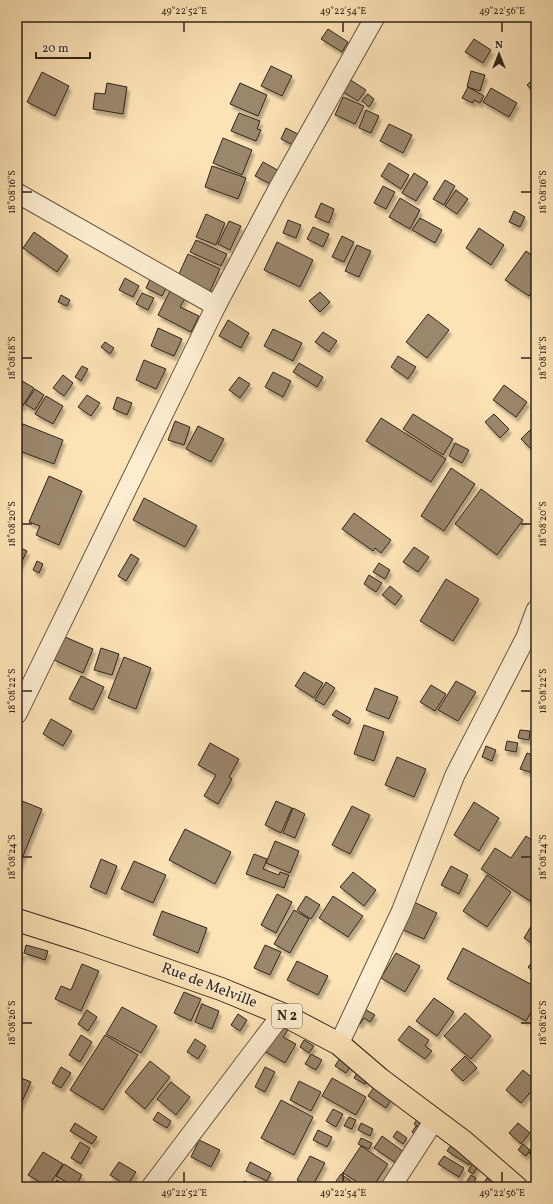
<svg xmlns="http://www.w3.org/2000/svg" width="553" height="1204" viewBox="0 0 553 1204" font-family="Vollkorn,serif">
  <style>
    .building { fill: #9b876c; stroke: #32241b; filter: url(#shadow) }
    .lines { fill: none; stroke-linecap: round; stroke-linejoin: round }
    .street-casing { stroke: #645442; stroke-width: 21 }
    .primary-casing { stroke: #32241b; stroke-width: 24 }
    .street { stroke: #fdedd0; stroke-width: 19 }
    .primary { stroke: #fce3b6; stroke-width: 22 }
    .ticks { fill: none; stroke: #32241b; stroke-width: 1.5 }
    .labels { text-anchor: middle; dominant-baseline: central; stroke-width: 3; stroke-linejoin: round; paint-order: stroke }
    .shield { fill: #fdedd0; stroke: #6f6051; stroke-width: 1 }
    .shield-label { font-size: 14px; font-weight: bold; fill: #32241b }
    .street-label { font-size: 15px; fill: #32241b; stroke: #fdedd0 }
    .neatline { fill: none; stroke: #32241b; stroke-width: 1.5 }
    .ticks-label { font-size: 10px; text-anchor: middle; fill: #32241b }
  </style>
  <defs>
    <filter id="shadow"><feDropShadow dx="2.5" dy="4.5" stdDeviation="1" flood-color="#0004"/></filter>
  </defs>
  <rect width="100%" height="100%" fill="#fce3b6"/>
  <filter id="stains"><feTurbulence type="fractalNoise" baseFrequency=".005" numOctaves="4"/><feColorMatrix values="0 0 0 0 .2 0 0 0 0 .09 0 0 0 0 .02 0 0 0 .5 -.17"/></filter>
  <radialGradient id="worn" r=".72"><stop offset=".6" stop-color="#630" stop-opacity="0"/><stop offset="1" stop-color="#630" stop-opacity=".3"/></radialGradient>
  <g class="building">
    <polygon points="328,29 348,42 342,52 321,39"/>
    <polygon points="474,39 491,50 483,63 465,52"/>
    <polygon points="271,66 292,76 282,96 261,86"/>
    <polygon points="471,71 485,75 480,91 467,87"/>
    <polygon points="42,72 69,86 55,116 27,102"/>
    <polygon points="536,76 536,91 534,93 527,85"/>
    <polygon points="346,77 366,90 358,101 338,89"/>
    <polygon points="107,83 127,87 123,114 93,109 95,93 105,94"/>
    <polygon points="240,83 267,95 258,116 230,104"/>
    <polygon points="468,87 484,96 480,103 474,100 473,103 462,98"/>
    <polygon points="491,88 517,103 509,117 483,102"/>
    <polygon points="368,94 374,99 369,107 362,101"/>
    <polygon points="343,97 364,106 355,124 335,115"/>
    <polygon points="366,110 379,116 371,133 359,128"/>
    <polygon points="239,113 260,121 257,129 261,130 256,141 231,131"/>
    <polygon points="389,124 412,135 403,153 380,141"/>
    <polygon points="286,128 300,135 295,146 281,139"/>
    <polygon points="223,138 252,150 242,175 213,163"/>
    <polygon points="263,162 281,172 274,186 255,176"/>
    <polygon points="389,163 409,175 401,189 381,176"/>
    <polygon points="212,166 246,178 238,199 205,187"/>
    <polygon points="414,173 428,182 416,201 402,193"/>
    <polygon points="445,180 455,186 444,205 433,199"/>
    <polygon points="383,186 395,192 386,209 374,203"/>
    <polygon points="456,190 468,199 457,214 445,206"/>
    <polygon points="400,198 420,210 410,229 389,217"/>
    <polygon points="321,203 334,209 329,223 315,217"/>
    <polygon points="514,211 525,217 520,227 509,222"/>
    <polygon points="206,214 225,223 216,245 196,237"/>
    <polygon points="420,218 442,230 435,243 412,230"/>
    <polygon points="288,220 301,225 296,238 283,233"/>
    <polygon points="229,221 241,226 230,250 218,244"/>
    <polygon points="313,227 329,234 323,247 307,239"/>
    <polygon points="479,228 504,245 491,265 466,248"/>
    <polygon points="34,232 68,256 57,272 23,248"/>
    <polygon points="342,236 354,242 344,262 332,257"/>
    <polygon points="196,240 227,254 221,266 190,252"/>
    <polygon points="277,242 313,260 300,287 264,270"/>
    <polygon points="357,245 371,251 359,277 345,271"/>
    <polygon points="526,251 536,258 536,286 529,296 505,280"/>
    <polygon points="188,254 220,269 210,291 178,276"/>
    <polygon points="151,277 167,286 162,296 146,288"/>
    <polygon points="125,278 139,286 133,297 119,290"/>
    <polygon points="171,289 186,297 180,307 199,316 191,332 158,315"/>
    <polygon points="320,292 330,302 320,312 309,301"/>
    <polygon points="142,293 154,298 148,310 136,304"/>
    <polygon points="61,295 70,300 67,306 58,302"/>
    <polygon points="428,314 449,330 427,358 406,342"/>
    <polygon points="228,320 249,333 241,348 219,336"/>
    <polygon points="158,328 182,339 174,356 151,346"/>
    <polygon points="273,329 302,343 293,361 264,346"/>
    <polygon points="323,332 337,341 329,352 315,342"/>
    <polygon points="105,342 114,348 110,354 101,347"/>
    <polygon points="398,356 416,367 408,379 391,367"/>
    <polygon points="144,360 166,369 156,389 136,380"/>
    <polygon points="299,363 323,377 317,387 293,372"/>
    <polygon points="82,366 88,369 81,381 75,377"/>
    <polygon points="273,372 291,381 283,397 265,387"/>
    <polygon points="63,375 73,383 64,396 53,388"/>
    <polygon points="239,377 250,384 240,398 229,390"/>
    <polygon points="17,378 34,388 22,407 17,404"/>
    <polygon points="504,385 527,402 516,417 493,400"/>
    <polygon points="35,389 44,395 35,410 25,404"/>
    <polygon points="87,395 100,403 91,416 78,407"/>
    <polygon points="46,396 63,406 53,424 35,414"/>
    <polygon points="117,397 132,403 127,415 113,409"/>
    <polygon points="413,414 453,439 443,455 403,429"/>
    <polygon points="494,414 509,429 500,438 485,422"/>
    <polygon points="381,418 446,459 431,482 366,441"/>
    <polygon points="175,421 190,427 184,445 168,440"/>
    <polygon points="23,424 63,440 54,464 17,450 17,439"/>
    <polygon points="198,426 224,439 211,462 186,449"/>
    <polygon points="530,430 536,436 536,447 532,450 521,439"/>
    <polygon points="455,443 469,450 462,463 449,456"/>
    <polygon points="451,468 475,484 444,531 421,516"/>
    <polygon points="49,476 82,491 59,545 36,535 40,526 29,522"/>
    <polygon points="481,489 523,520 497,555 455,524"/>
    <polygon points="144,498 197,526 185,547 133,520"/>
    <polygon points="354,513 391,540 381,553 375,548 373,551 342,529"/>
    <polygon points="17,546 27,551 17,571"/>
    <polygon points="414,547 429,557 418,572 403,562"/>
    <polygon points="131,554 139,559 126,581 118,576"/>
    <polygon points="37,561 43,564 39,573 33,570"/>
    <polygon points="379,563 390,570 385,579 373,572"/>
    <polygon points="369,575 382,583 376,592 364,584"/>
    <polygon points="446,579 479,599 453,641 420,621"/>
    <polygon points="390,586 402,596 395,605 382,595"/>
    <polygon points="65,637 93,649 83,673 54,660"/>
    <polygon points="101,648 119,654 112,675 94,670"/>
    <polygon points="124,657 151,668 136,709 108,698"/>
    <polygon points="304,672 323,683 314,698 295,686"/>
    <polygon points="81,676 104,687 93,710 69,699"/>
    <polygon points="456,681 476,692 458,721 438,710"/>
    <polygon points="326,682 335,688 324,705 315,700"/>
    <polygon points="431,685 446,694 435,711 420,702"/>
    <polygon points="375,688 398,697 389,719 366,710"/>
    <polygon points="336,710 351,719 348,724 332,715"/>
    <polygon points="51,719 72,731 63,746 43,734"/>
    <polygon points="364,725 384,732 374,761 354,754"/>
    <polygon points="520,730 530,731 529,740 518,738"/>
    <polygon points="507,741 518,743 516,752 505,750"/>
    <polygon points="210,743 239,759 229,777 232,779 218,804 204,796 216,775 198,765"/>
    <polygon points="486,746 496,750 492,761 482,757"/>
    <polygon points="527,753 536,756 536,774 520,769"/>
    <polygon points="397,757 426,769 414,797 385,785"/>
    <polygon points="17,799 42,809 17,871"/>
    <polygon points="276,801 292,808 281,833 265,825"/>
    <polygon points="474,802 499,818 479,851 454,835"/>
    <polygon points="352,806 370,815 350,854 332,845"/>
    <polygon points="293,808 305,814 295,838 283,833"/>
    <polygon points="185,829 231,852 215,884 169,860"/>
    <polygon points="526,836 536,843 536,905 481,869 495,848 511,858"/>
    <polygon points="275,841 299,851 290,873 266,863"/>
    <polygon points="254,854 267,859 263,869 279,875 280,872 289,875 284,888 246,874"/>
    <polygon points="101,859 117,866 106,894 90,887"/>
    <polygon points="134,861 166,875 153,903 121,889"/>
    <polygon points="451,866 468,875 459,894 441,885"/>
    <polygon points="353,872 376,890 364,906 340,887"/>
    <polygon points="487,875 511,892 487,927 463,911"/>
    <polygon points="277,894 292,902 276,933 261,925"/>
    <polygon points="306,896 320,905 311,919 297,910"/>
    <polygon points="333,896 363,916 348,937 319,918"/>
    <polygon points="414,902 437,913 424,939 401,929"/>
    <polygon points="294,910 309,919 290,953 274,944"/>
    <polygon points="162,911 207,928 198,953 153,935"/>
    <polygon points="536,918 536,946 524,938"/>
    <polygon points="26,945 48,951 45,960 24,953"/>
    <polygon points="265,945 281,952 270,975 254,968"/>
    <polygon points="463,948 536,987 536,1003 526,1021 447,979"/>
    <polygon points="17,950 23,953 17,965"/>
    <polygon points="396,953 420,966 405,992 381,978"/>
    <polygon points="536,958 536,974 528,967"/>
    <polygon points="297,961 328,976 318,995 287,980"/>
    <polygon points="82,964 99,971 81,1011 55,999 61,986 71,990"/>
    <polygon points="184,992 201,999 191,1021 174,1013"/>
    <polygon points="434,998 454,1012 437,1036 416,1021"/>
    <polygon points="202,1004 219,1011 212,1029 195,1022"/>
    <polygon points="122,1007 157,1026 141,1053 106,1034"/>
    <polygon points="361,1007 375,1015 370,1022 364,1018 360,1024 353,1020"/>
    <polygon points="87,1010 97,1017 88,1031 78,1024"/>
    <polygon points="465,1013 491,1036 471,1059 444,1036"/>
    <polygon points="238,1014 247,1020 240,1031 231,1025"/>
    <polygon points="277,1024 288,1030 283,1037 296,1044 285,1063 262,1050"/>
    <polygon points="409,1026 429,1040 425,1046 432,1051 425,1059 398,1040"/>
    <polygon points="81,1035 92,1042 80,1062 69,1055"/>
    <polygon points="105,1035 138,1055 103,1110 70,1090"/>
    <polygon points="195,1039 206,1046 198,1059 187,1052"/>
    <polygon points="304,1040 314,1046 309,1053 300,1047"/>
    <polygon points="311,1054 322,1060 316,1070 305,1064"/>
    <polygon points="465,1056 477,1068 463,1081 451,1070"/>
    <polygon points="340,1058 351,1065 346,1073 335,1066"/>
    <polygon points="150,1061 170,1077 145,1109 125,1092"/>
    <polygon points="61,1067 71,1073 61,1088 52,1083"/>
    <polygon points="265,1067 275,1072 265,1092 255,1087"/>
    <polygon points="523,1070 536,1081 536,1086 521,1103 506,1090"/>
    <polygon points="358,1071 368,1078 365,1084 354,1078"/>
    <polygon points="17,1076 31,1082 18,1110 17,1110"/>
    <polygon points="332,1078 366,1097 356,1115 322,1096"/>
    <polygon points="299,1081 321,1092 311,1111 290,1100"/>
    <polygon points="171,1082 190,1097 176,1115 157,1099"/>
    <polygon points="374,1087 392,1099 386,1108 368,1096"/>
    <polygon points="281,1100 313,1117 294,1155 261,1138"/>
    <polygon points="333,1109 343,1114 336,1127 326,1121"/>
    <polygon points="158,1112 171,1121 167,1128 153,1120"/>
    <polygon points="349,1117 356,1120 352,1129 344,1126"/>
    <polygon points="418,1118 427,1124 423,1130 414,1124"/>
    <polygon points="75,1123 97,1137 92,1144 70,1131"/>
    <polygon points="361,1123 373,1129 370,1136 358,1130"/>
    <polygon points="518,1123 530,1133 521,1144 509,1133"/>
    <polygon points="416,1126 423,1131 419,1137 412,1132"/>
    <polygon points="318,1130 332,1137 327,1147 313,1140"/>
    <polygon points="397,1131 407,1138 403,1144 393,1137"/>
    <polygon points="535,1132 536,1141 535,1142 530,1138"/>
    <polygon points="382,1136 404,1152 396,1163 374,1148"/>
    <polygon points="361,1138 372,1143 369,1149 358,1144"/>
    <polygon points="199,1140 220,1150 211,1167 191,1157"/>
    <polygon points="80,1142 90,1148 81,1164 71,1158"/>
    <polygon points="523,1144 530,1150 526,1156 518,1150"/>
    <polygon points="451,1145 472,1159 469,1165 447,1151"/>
    <polygon points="361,1146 388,1164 373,1187 365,1187 343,1173"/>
    <polygon points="534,1147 536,1150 535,1158 529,1153"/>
    <polygon points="43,1152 63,1164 48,1187 28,1175"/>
    <polygon points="310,1156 325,1163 312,1187 297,1180"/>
    <polygon points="444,1156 464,1168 459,1177 438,1164"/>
    <polygon points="119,1162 136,1172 127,1186 110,1175"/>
    <polygon points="250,1162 271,1173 267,1181 246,1171"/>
    <polygon points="473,1163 478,1166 473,1174 468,1171"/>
    <polygon points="64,1164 82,1175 75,1187 56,1176"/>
    <polygon points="341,1174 359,1187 332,1187"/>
    <polygon points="471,1175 476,1178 473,1184 467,1181"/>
    <polygon points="487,1178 492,1181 489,1186 484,1183"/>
    <polygon points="57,1180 66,1185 65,1187 52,1187"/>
    <polygon points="244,1181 260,1187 242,1187"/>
  </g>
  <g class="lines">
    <g class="street-casing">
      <g id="street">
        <polyline points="17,193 216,306"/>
        <polyline points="17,714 216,306 278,189 375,17"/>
        <polyline points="339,1044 401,912 455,775 526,637 536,610"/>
        <polyline points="151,1187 282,1014"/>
        <polyline points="391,1187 435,1119"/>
      </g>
    </g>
    <g class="primary-casing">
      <polyline id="primary" points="17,920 83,941 221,989 282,1014 339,1044 380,1079 463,1141 516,1187"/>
    </g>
    <use href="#street" class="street"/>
    <use href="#primary" class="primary"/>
  </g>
  <path class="ticks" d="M184,22V32M343,22V32M502,22V32M22,192H32M521,192H531M22,358H32M521,358H531M22,524H32M521,524H531M22,691H32M521,691H531M22,857H32M521,857H531M22,1023H32M521,1023H531M184,1172V1182M343,1172V1182M502,1172V1182"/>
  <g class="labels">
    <rect class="shield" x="272" y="1004" width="30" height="24" rx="3"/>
    <g class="shield-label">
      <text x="287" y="1016">N 2</text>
    </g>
    <g class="street-label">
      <text transform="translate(209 986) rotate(21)">Rue de Melville</text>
    </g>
  </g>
  <rect width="553" height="1204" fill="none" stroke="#fce3b6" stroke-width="44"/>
  <g transform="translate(499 54)" stroke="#fdedd0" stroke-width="3" paint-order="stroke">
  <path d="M0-3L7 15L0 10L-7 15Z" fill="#32241b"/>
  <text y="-6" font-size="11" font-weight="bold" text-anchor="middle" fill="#32241b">N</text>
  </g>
  <path d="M36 52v6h54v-6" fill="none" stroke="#32241b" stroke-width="2"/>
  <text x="42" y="52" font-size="12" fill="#32241b" stroke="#fdedd0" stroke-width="3" paint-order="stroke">20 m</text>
  <rect x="22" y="22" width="509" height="1160" class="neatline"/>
  <g class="ticks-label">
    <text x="184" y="14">49°22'52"E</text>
    <text x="343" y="14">49°22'54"E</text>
    <text x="502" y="14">49°22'56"E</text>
    <text transform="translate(11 192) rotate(-90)" y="4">18°08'16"S</text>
    <text transform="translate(542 192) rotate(-90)" y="4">18°08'16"S</text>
    <text transform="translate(11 358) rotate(-90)" y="4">18°08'18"S</text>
    <text transform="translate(542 358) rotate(-90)" y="4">18°08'18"S</text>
    <text transform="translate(11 524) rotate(-90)" y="4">18°08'20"S</text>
    <text transform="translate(542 524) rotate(-90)" y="4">18°08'20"S</text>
    <text transform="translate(11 691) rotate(-90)" y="4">18°08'22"S</text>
    <text transform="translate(542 691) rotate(-90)" y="4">18°08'22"S</text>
    <text transform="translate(11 857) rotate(-90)" y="4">18°08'24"S</text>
    <text transform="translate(542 857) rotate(-90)" y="4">18°08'24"S</text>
    <text transform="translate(11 1023) rotate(-90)" y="4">18°08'26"S</text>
    <text transform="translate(542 1023) rotate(-90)" y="4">18°08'26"S</text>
    <text x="184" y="1196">49°22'52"E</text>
    <text x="343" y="1196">49°22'54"E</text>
    <text x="502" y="1196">49°22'56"E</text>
  </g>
  <rect width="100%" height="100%" filter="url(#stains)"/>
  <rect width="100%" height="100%" fill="url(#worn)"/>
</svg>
